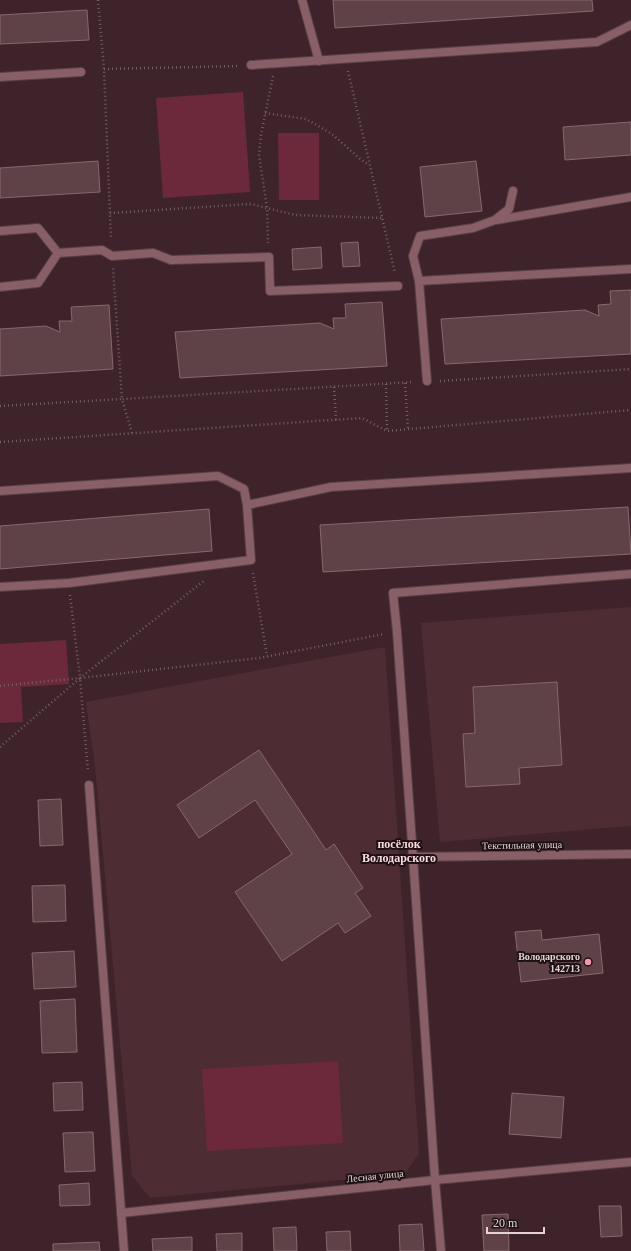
<svg xmlns="http://www.w3.org/2000/svg" width="631" height="1251" viewBox="0 0 631 1251" font-family="Georgia,serif">
  <style>
    .built { fill: #4d2c34 }
    .green { fill: #6d293c }
    .building { fill: #5e4248; stroke: #87686e }
    .lines { fill: none; stroke-linecap: round; stroke-linejoin: round }
    .service-casing { stroke: #594045; stroke-width: 10 }
    .minor-casing { stroke: #594045; stroke-width: 10 }
    .path { stroke: #765f64; stroke-width: 2.5; stroke-dasharray: 1 3; stroke-linecap: butt }
    .service { stroke: #885e67; stroke-width: 8 }
    .minor { stroke: #885e67; stroke-width: 8 }
    .poi-dot { fill: #f29aad; stroke: #1d1113; stroke-width: 1.5 }
    .labels { text-anchor: middle; dominant-baseline: central; stroke-width: 4; stroke-linejoin: round; paint-order: stroke }
    .street-label { font-size: 10px; fill: #e4d2d5; stroke: #1d1113 }
    .poi-label { font-size: 10px; font-weight: bold; fill: #e4d2d5; stroke: #1d1113; text-anchor: end }
    .quarter-label { font-size: 12px; font-weight: bold; fill: #fbd8df; stroke: #1d1113 }
  </style>
  <rect width="100%" height="100%" fill="#3e242a"/>
  <g class="built">
    <polygon points="631,607 631,826 440,842 421,623"/>
    <polygon points="385,647 419,1153 405,1174 150,1198 132,1176 95,766 86,702"/>
  </g>
  <g class="green">
    <polygon points="243,92 250,192 163,198 156,98"/>
    <polygon points="278,133 319,133 319,200 279,200"/>
    <polygon points="66,640 69,684 21,687 23,722 0,723 0,644"/>
    <polygon points="338,1061 343,1143 207,1151 202,1069"/>
  </g>
  <g class="building">
    <polygon points="333,0 592,0 593,11 335,28"/>
    <polygon points="87,10 89,40 0,44 0,15"/>
    <polygon points="631,122 631,155 565,160 563,127"/>
    <polygon points="98,161 100,192 0,198 0,168"/>
    <polygon points="476,161 482,211 425,217 420,167"/>
    <polygon points="358,242 360,266 343,267 341,243"/>
    <polygon points="321,247 322,268 293,270 292,249"/>
    <polygon points="631,290 631,354 445,364 441,319 585,310 599,316 598,305 611,304 610,291"/>
    <polygon points="382,302 387,366 180,378 175,332 320,323 334,329 333,318 346,318 345,304"/>
    <polygon points="109,305 113,369 0,376 0,329 46,326 60,332 59,321 72,321 71,307"/>
    <polygon points="628,507 631,554 323,572 320,525"/>
    <polygon points="209,509 212,551 0,569 0,526"/>
    <polygon points="557,682 562,765 519,768 520,784 466,787 463,734 475,733 473,687"/>
    <polygon points="259,750 326,850 334,844 363,888 355,893 371,916 345,933 338,923 282,961 235,892 292,854 255,800 199,838 177,805"/>
    <polygon points="61,799 63,845 40,846 38,800"/>
    <polygon points="65,885 66,921 33,922 32,886"/>
    <polygon points="541,930 542,940 599,934 603,973 521,982 515,932"/>
    <polygon points="74,951 76,987 34,989 32,953"/>
    <polygon points="75,999 77,1052 42,1053 40,1001"/>
    <polygon points="82,1082 83,1110 54,1111 53,1083"/>
    <polygon points="512,1093 564,1097 561,1138 509,1134"/>
    <polygon points="93,1132 95,1171 65,1172 63,1133"/>
    <polygon points="89,1183 90,1205 60,1206 59,1185"/>
    <polygon points="599,1206 621,1206 622,1236 601,1237"/>
    <polygon points="508,1214 509,1251 484,1251 482,1215"/>
    <polygon points="422,1224 424,1251 400,1251 399,1225"/>
    <polygon points="296,1227 297,1251 274,1251 273,1228"/>
    <polygon points="350,1231 351,1251 327,1251 326,1232"/>
    <polygon points="242,1233 242,1251 217,1251 216,1234"/>
    <polygon points="192,1237 192,1251 153,1251 152,1239"/>
    <polygon points="99,1242 100,1251 53,1251 53,1244"/>
  </g>
  <g class="lines">
    <g class="service-casing">
      <g id="service">
        <polyline points="302,0 319,61"/>
        <polyline points="251,65 597,42 631,25"/>
        <polyline points="0,77 81,72"/>
        <polyline points="496,220 631,197"/>
        <polyline points="0,231 38,228 58,253"/>
        <polyline points="419,281 413,256 420,236 473,228 495,220 509,209 513,191"/>
        <polyline points="0,287 38,283 58,253 102,250 112,256 153,253 171,260 269,257 270,291 398,286"/>
        <polyline points="427,381 419,281 631,269"/>
        <polyline points="0,491 218,476 244,489 247,505 251,560 69,583 0,587"/>
        <polyline points="247,505 331,487 631,468"/>
        <polyline points="397,632 393,593 631,574"/>
      </g>
    </g>
    <g class="minor-casing">
      <g id="minor">
        <polyline points="397,632 413,857 435,1180 441,1251"/>
        <polyline points="89,785 124,1251"/>
        <polyline points="413,857 631,854"/>
        <polyline points="121,1213 435,1180 631,1162"/>
      </g>
    </g>
    <g class="path">
      <polyline points="98,0 104,69 111,239"/>
      <polyline points="104,69 239,66"/>
      <polyline points="348,71 395,273"/>
      <polyline points="273,76 261,135 259,155 267,208 295,215 382,218"/>
      <polyline points="265,113 306,119 332,134 360,159 369,165"/>
      <polyline points="110,213 251,204 267,208 268,243"/>
      <polyline points="440,381 631,369"/>
      <polyline points="405,383 408,429"/>
      <polyline points="386,384 387,431"/>
      <polyline points="334,387 336,420"/>
      <polyline points="0,406 122,399 113,268"/>
      <polyline points="132,433 122,399 413,382"/>
      <polyline points="0,442 362,418 387,431 631,410"/>
      <polyline points="253,573 267,656"/>
      <polyline points="70,595 80,678 259,658 384,634"/>
      <polyline points="0,686 80,678 205,580"/>
      <polyline points="0,747 80,678 88,772"/>
    </g>
    <use href="#service" class="service"/>
    <use href="#minor" class="minor"/>
  </g>
  <circle class="poi-dot" cx="588" cy="962" r="4"/>
  <g class="labels">
    <g class="street-label">
      <text transform="translate(522 845) rotate(-1)">Текстильная улица</text>
      <text transform="translate(375 1176) rotate(-6)">Лесная улица</text>
    </g>
    <g class="poi-label">
      <text x="580" y="956">Володарского<tspan x="580" dy="12">142713</tspan></text>
    </g>
    <g class="quarter-label">
      <text x="399" y="844">посёлок<tspan x="399" dy="14">Володарского</tspan></text>
    </g>
  </g>
  <path d="M487 1227v6h57v-6" fill="none" stroke="#e4d2d5" stroke-width="2"/>
  <text x="493" y="1227" font-size="12" fill="#e4d2d5" stroke="#1d1113" stroke-width="3" paint-order="stroke">20 m</text>
</svg>
